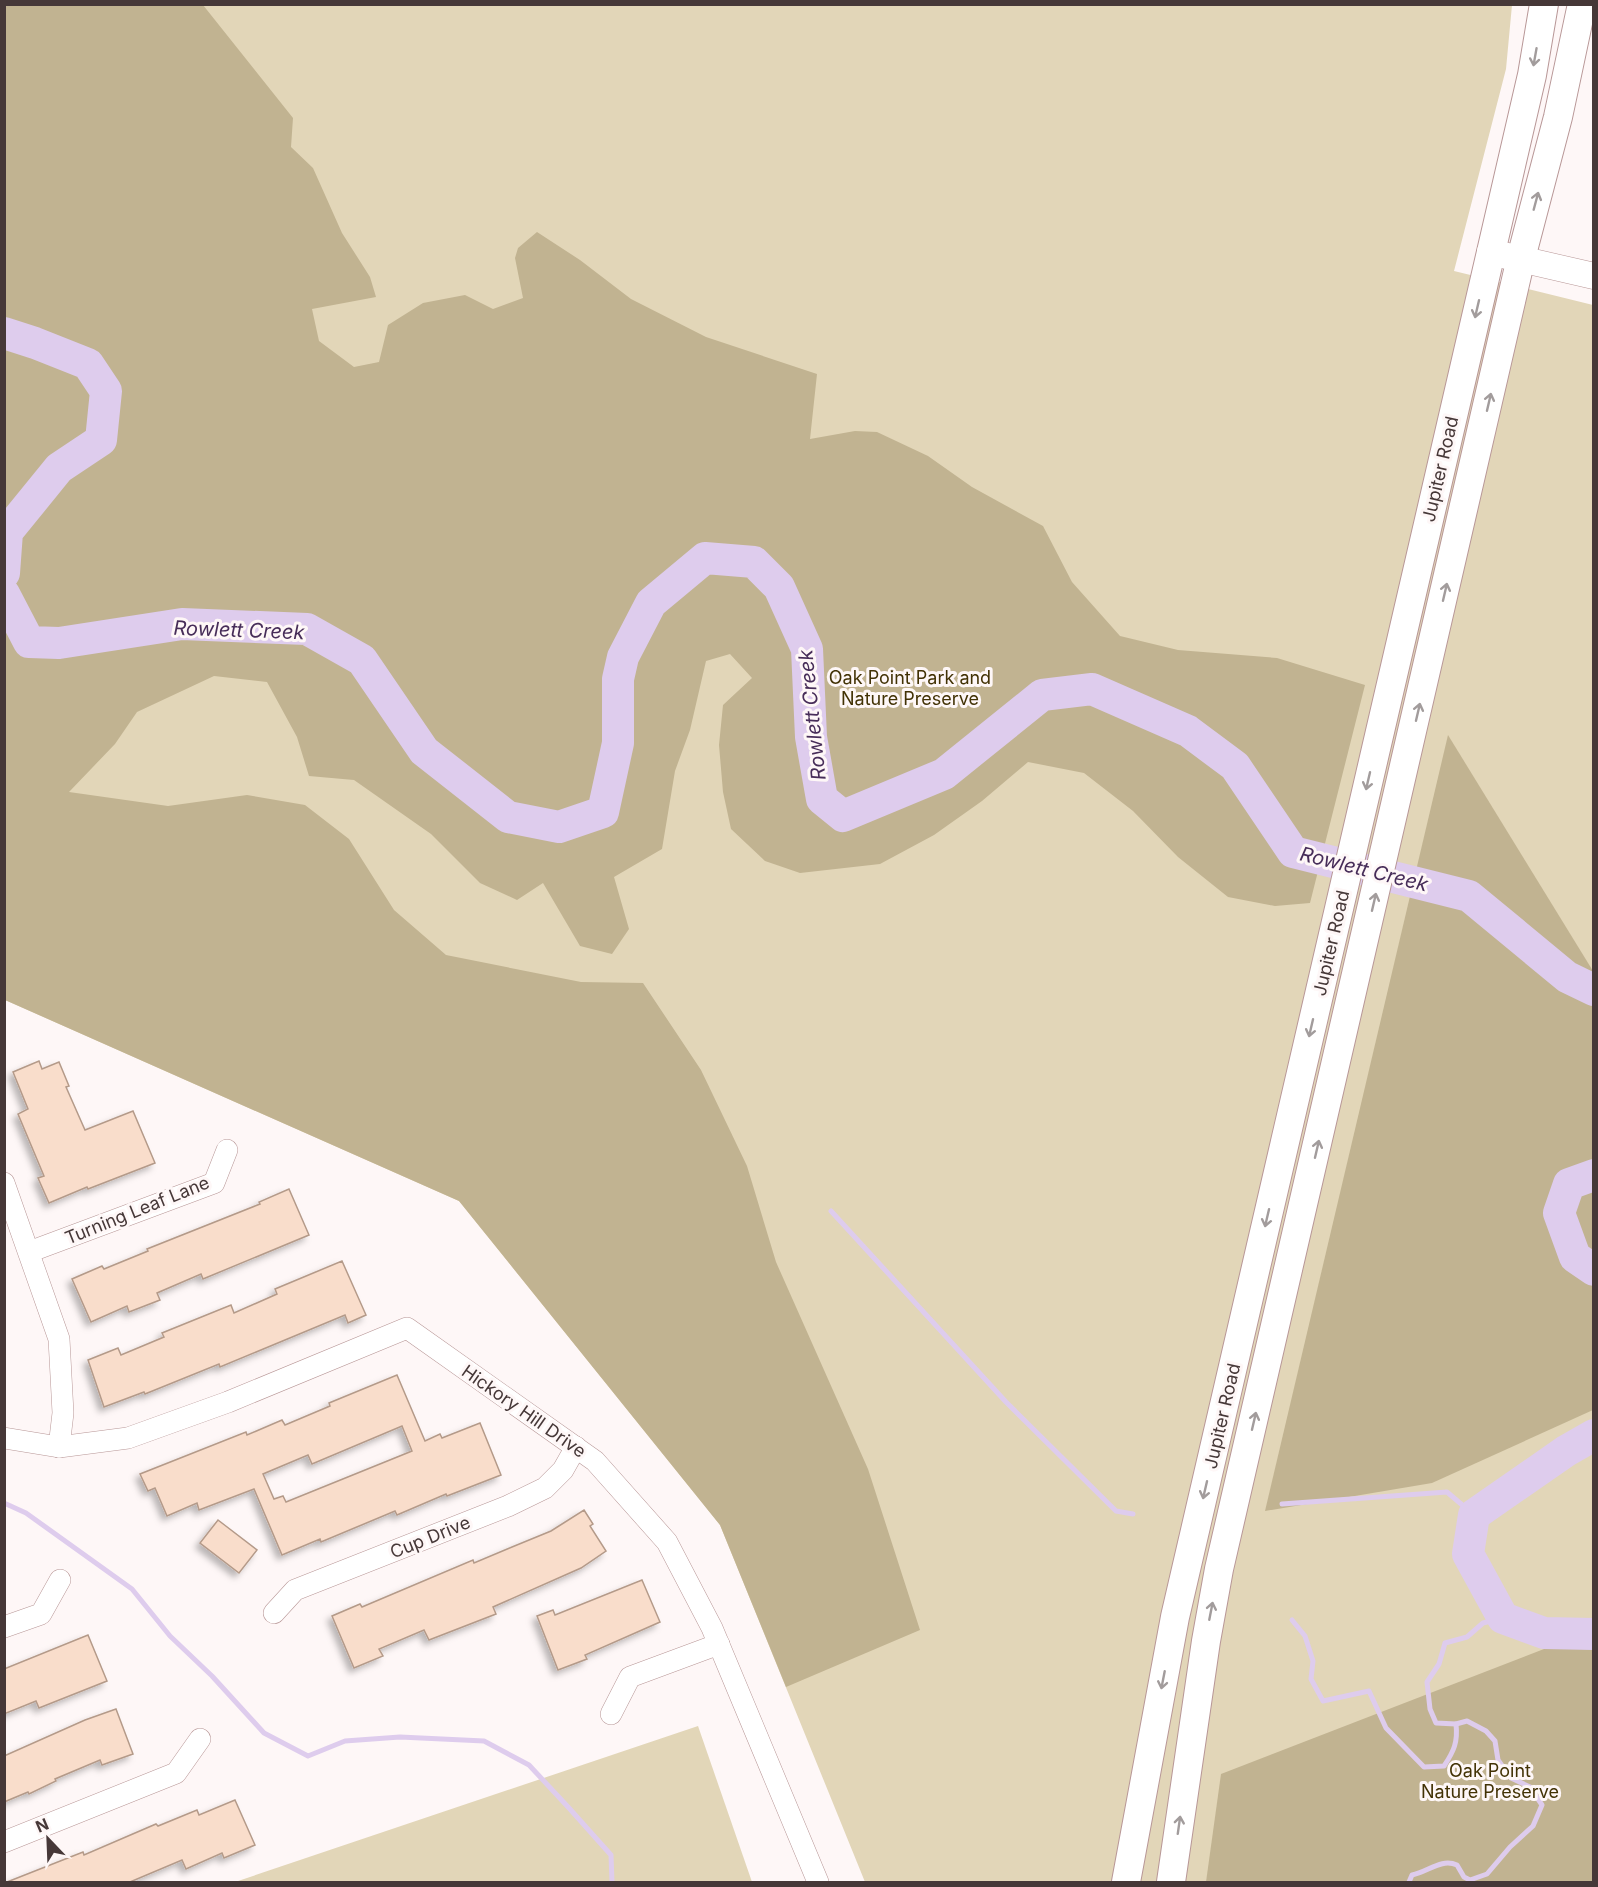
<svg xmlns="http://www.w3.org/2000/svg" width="1598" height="1887" viewBox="0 0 1598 1887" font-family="Inter,sans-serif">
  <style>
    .green { fill: #e2d6b8 }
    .forest { fill: #c1b391 }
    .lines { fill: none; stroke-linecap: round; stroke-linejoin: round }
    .stream { stroke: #decced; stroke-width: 5 }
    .river { stroke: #decced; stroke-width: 32 }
    .building { fill: #f9ddcb; stroke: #b49a89; stroke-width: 1.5; fill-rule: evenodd; filter: url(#shadow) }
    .minor-casing { stroke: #b89797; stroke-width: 22 }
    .tertiary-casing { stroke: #b89797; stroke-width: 27 }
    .secondary-casing { stroke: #b89797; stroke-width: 30 }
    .minor { stroke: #fff; stroke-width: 21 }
    .tertiary { stroke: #fff; stroke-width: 26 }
    .secondary { stroke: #fff; stroke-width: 28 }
    .oneway { stroke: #a29c9c }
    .labels { text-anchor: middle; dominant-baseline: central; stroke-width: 6; stroke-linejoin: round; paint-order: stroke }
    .street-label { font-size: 18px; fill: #463838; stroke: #fef7f7 }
    .park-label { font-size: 18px; fill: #423205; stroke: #fef7f7 }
    .water-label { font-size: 20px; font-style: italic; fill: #472d59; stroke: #fef7f7 }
  </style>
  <defs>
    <filter id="shadow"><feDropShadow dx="-4.5" dy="4.5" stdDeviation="3" flood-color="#0004"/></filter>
  </defs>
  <rect width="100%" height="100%" fill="#fef7f7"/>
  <g class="green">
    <polygon points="5,5 1512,5 1506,69 1454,271 1593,305 1593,1882 865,1882 720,1525 459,1201 5,1000"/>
    <polygon points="698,1726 752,1882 235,1882"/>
  </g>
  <g class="forest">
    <polygon points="5,4 203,5 293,118 291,147 313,168 342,233 370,277 376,297 312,309 319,341 354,367 379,362 388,325 423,303 465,295 493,309 523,298 515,258 518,248 537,232 580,260 631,299 706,337 817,374 810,439 855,431 877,432 928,456 972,487 1043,526 1072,582 1120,636 1178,650 1277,658 1365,685 1310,903 1275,906 1228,897 1178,857 1133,811 1084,773 1028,762 982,801 934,835 880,864 800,873 765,861 731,829 723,792 719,745 723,705 752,678 730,654 706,661 690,730 675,771 662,849 614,877 629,929 612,954 580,946 543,883 517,900 480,883 431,834 354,780 309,776 297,737 267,682 214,676 137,712 115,744 69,792 168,806 247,795 305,805 349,839 394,910 446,955 581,982 643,983 701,1070 747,1166 776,1262 868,1469 920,1630 786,1687 720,1525 459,1201 5,1000"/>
    <polygon points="1448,735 1593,971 1593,1410 1432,1483 1265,1511"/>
    <polygon points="1593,1630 1593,1882 1206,1882 1221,1774"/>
  </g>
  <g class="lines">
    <g class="stream">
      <polyline points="831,1211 1006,1402 1116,1511 1133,1514"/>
      <polyline points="4,1503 26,1513 132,1589 170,1636 212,1676 264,1733 308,1756 345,1741 400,1737 484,1741 529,1765 569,1808 611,1855 612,1882"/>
      <polyline points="1282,1504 1447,1492 1474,1515"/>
      <path d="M1292,1620L1305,1636L1313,1661L1311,1679L1323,1701L1369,1691L1386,1728L1424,1767L1444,1766C1454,1751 1458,1742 1456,1724"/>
      <path d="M1409,1882L1412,1875C1428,1872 1441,1858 1457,1865L1464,1877L1470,1880L1487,1874L1510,1847L1533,1826L1542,1805L1530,1787L1511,1778L1498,1760L1495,1741L1486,1731L1467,1721L1456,1724L1436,1723L1430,1709L1427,1682L1439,1664L1445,1643L1467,1637L1483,1623L1503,1618"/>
    </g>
    <g class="river">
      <polyline points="4,333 35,343 88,364 106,391 101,440 59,468 7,532 4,573"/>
      <polyline points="4,594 29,642 59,643 182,624 307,629 362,660 424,751 508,817 559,827 603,812 618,743 618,679 623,657 651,603 705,558 754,562 779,587 807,649 811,737 822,799 843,816 944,774 1042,695 1092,689 1188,731 1235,766 1293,852 1469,896 1567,977 1594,990"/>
      <polyline points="1594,1175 1569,1184 1559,1213 1575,1257 1594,1270"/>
      <polyline points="1594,1435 1566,1451 1474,1515 1468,1554 1503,1618 1544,1633 1594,1634"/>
    </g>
  </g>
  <g class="building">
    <polygon points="39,1061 42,1069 59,1062 69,1086 66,1087 85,1130 133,1111 155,1163 88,1189 87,1187 49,1203 38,1178 44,1176 18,1114 28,1109 13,1072"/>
    <polygon points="289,1189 309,1235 203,1279 201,1274 157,1293 160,1300 129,1312 127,1306 91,1322 72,1279 102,1266 104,1269 148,1251 147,1249 260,1204 259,1202"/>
    <polygon points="342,1261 366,1315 348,1323 345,1315 220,1367 219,1364 145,1394 144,1392 104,1407 88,1360 118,1348 121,1355 164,1337 162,1333 231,1305 234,1313 277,1294 275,1289"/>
    <path d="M397,1375L425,1441L440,1434L442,1438L480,1423L501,1475L447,1496L446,1494L397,1515L395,1511L321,1542L320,1539L282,1555L254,1489L199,1510L197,1503L167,1516L155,1488L148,1491L140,1474L246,1432L247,1435L282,1420L285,1425L330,1406L329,1403ZM402,1426L412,1451L286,1502L283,1496L274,1499L263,1474L308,1455L312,1464Z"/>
    <polygon points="584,1510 593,1524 590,1526 606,1551 581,1568 493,1607 496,1614 429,1640 424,1630 379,1649 383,1656 354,1668 332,1616 360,1604 362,1607 473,1560 474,1563 512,1547 551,1531"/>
    <polygon points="218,1520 257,1550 239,1573 200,1543"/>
    <polygon points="642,1580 660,1622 585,1655 587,1659 558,1670 537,1616 553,1610 555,1615"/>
    <polygon points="88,1635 107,1681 39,1708 36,1701 4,1714 4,1669"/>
    <polygon points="116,1709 133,1754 102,1765 100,1760 55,1779 56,1781 29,1794 28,1792 4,1802 4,1756 85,1720"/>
    <polygon points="235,1800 255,1845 224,1858 222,1853 186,1869 182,1860 130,1882 7,1882 83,1852 84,1855 156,1824 158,1826 197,1810 199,1815"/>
  </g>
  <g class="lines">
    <g class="minor-casing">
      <g id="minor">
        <polyline points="4,1183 59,1339 63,1413 59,1447"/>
        <polyline points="29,1252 214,1183 227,1150"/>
        <polyline points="4,1438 59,1447 128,1438 228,1402 407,1328 595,1461 667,1542 712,1628 818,1882"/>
        <polyline points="274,1613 295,1590 508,1506 545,1488 563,1470 576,1447"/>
        <polyline points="4,1627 41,1614 60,1580"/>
        <polyline points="611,1714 630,1677 719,1644"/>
        <polyline points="4,1842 176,1773 200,1739"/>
      </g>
    </g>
    <g class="tertiary-casing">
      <polyline id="tertiary" points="1490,252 1594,276"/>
    </g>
    <g class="secondary-casing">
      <g id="secondary">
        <polyline points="1126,1882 1175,1617 1532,75 1544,4"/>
        <polyline points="1171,1882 1206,1641 1219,1569 1521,258 1558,117 1582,4"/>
      </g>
    </g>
    <use href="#minor" class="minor"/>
    <use href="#tertiary" class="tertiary"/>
    <use href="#secondary" class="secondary"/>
  </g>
  <defs><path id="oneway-shaft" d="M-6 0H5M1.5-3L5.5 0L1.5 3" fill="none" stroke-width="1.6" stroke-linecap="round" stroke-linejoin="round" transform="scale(1.5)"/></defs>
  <g class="oneway">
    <use href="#oneway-shaft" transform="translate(1535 57) rotate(100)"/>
    <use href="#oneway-shaft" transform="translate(1536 201) rotate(-75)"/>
    <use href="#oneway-shaft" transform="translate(1477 309) rotate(103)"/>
    <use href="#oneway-shaft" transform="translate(1489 402) rotate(-77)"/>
    <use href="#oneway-shaft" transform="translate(1445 592) rotate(-77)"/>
    <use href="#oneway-shaft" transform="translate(1418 712) rotate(-77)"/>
    <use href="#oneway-shaft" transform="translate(1368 781) rotate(103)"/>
    <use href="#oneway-shaft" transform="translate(1374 902) rotate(-77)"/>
    <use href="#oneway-shaft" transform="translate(1311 1028) rotate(103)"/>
    <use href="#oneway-shaft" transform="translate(1317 1149) rotate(-77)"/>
    <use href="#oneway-shaft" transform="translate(1267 1218) rotate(103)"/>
    <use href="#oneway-shaft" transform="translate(1254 1421) rotate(-77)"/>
    <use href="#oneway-shaft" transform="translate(1205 1490) rotate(103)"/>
    <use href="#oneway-shaft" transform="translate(1211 1611) rotate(-79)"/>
    <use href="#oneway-shaft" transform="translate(1163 1680) rotate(101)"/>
    <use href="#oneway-shaft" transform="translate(1179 1825) rotate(-82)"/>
  </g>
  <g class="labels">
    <g class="street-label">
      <text transform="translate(1440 469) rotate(-77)">Jupiter Road</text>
      <text transform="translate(1331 943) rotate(-77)">Jupiter Road</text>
      <text transform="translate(137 1210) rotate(-22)">Turning Leaf Lane</text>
      <text transform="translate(524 1411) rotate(35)">Hickory Hill Drive</text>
      <text transform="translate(1222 1416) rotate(-77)">Jupiter Road</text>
      <text transform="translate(430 1537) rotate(-22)">Cup Drive</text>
    </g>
    <g class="park-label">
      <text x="910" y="677">Oak Point Park and<tspan x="910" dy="21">Nature Preserve</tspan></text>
      <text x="1490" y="1770">Oak Point<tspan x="1490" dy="21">Nature Preserve</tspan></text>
    </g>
    <g class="water-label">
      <text transform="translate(239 630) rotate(2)">Rowlett Creek</text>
      <text transform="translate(812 715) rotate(-96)">Rowlett Creek</text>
      <text transform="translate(1364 869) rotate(14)">Rowlett Creek</text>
    </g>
  </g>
  <rect width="1598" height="1887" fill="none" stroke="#463838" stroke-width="12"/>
  <g transform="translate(48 1839) rotate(337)" stroke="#fef7f7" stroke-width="4.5" paint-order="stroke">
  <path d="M0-4.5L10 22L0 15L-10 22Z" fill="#463838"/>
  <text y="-9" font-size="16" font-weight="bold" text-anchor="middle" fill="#463838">N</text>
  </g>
</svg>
